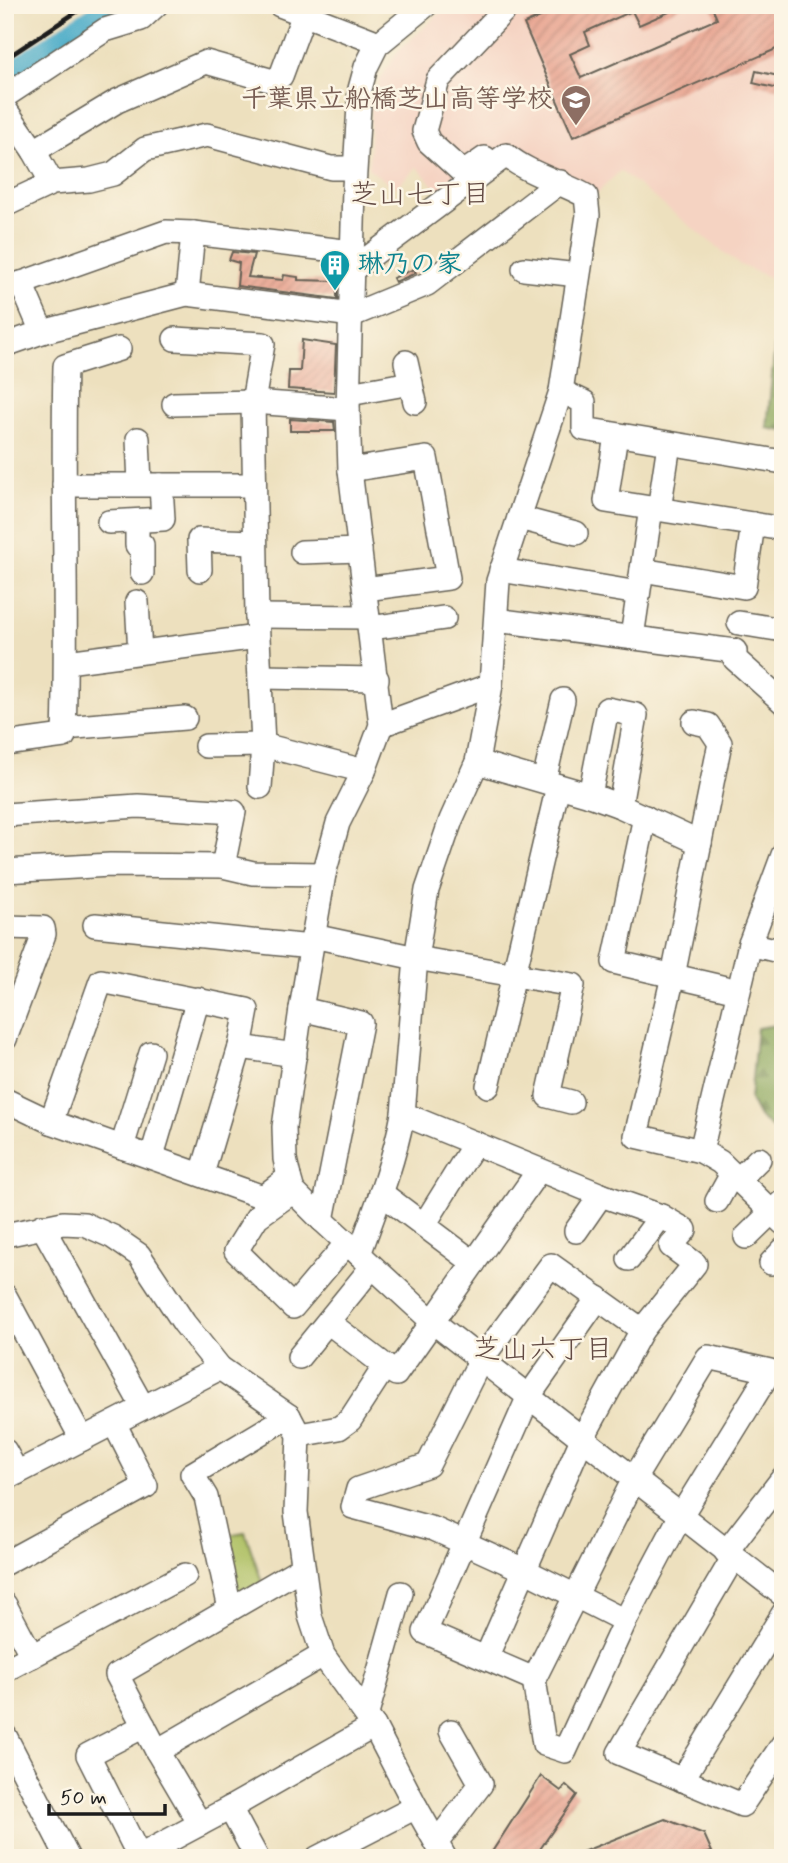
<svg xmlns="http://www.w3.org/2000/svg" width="788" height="1863" viewBox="0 0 788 1863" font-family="Mynerve,'Klee One',sans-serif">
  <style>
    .built { fill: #f5d3c2 }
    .green { fill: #aec064; stroke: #656e40; stroke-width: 2 }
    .forest { fill: url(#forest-firs); stroke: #53613b; stroke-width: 2 }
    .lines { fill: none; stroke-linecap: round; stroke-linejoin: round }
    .river { stroke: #49abc8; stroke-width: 28 }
    .building { fill: url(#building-hatch) }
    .minor-casing { stroke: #656155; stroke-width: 26 }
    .minor { stroke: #fff; stroke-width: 23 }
    .rail { stroke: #1c1c1c; stroke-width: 4.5 }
    .labels { text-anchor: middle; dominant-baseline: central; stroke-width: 5; stroke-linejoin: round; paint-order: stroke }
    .education-label { font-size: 26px; font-weight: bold; fill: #785e54; stroke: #fcf5e5; text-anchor: end }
    .culture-label { font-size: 26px; font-weight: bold; fill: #0d838f; stroke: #fcf5e5; text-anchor: start }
    .neighbourhood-label { font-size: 28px; fill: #634b44; stroke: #fcf5e5 }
  </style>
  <defs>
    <pattern id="forest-firs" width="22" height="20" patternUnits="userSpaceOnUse" patternTransform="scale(1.75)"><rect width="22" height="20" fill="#8aa65a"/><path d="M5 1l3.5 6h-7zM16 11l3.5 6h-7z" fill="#70864a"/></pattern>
    <pattern id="building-hatch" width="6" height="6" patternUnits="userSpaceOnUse" patternTransform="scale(1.75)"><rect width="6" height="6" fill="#e8a28e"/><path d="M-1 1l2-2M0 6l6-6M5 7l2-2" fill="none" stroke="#c68b7a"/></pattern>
  </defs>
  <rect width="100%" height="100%" fill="#fcf5e5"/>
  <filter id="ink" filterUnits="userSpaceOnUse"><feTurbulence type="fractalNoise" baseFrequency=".0143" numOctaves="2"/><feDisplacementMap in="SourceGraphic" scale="14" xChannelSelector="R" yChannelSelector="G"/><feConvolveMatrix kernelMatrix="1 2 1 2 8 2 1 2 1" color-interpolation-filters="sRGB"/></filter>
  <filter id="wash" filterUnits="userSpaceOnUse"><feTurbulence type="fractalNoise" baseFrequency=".00686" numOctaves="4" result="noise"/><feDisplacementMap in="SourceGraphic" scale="28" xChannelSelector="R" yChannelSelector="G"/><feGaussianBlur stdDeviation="1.57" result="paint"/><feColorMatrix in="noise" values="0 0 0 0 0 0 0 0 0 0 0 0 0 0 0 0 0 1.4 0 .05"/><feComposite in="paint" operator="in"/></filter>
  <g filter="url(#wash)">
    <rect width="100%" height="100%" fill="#ede0be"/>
    <polygon class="built" points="449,5 783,5 783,281 781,282 740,265 620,171 595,195 507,149 442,195 417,167 395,188 369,169 371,105 380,80 397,52"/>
    <polygon class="green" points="245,1532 262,1582 233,1598 217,1537"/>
    <g class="forest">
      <polygon points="783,281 783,431 767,428 781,282"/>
      <polygon points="783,1024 783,1137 759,1117 750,1100 757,1028"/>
    </g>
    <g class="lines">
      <polyline class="river" points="5,80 104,14 134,5"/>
    </g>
    <g id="blocks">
      <g class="building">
        <polygon points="568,5 685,5 639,25 632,11 585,32 590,45 570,54 581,78 717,19 711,5 783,5 783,46 573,137 524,24"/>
        <polygon points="756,71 783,77 783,90 753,83"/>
        <polygon points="232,252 254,254 248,277 283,280 284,275 298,277 298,280 337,281 337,299 237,286 239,263 229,260"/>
        <polygon points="414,269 416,273 395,282 393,278"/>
        <polygon points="302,340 336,345 334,392 288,389 289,371 300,371"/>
        <polygon points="290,419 334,422 335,431 290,431"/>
        <polygon points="541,1776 561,1791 566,1785 577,1795 534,1858 488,1858"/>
        <polygon points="665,1819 704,1834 712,1852 689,1858 567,1858"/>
      </g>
    </g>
  </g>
  <g filter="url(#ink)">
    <use href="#blocks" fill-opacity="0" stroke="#656155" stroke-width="2"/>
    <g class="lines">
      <g class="minor-casing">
        <g id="minor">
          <polyline points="280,5 371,40 377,45"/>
          <polyline points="426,5 377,45 366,67 360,89 354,188 348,409 350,470 381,725 364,771 338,823 324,874 301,1009 284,1127 285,1159 289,1177 293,1191 322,1220 433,1322 783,1595"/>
          <polyline points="5,96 105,30 141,19 156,5"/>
          <polyline points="5,109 34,151 52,183"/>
          <polyline points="34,151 117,101 206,62 273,81 281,76 304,14"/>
          <polyline points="485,158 466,171 460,170 429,142 424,131 438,80 509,5"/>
          <polyline points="5,205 52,183 89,180 113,174 145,149 207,135 331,168 354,168"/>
          <polyline points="524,269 578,275"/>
          <path d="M352,270L506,155C529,174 559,181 586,196L588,215L561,391L498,581L491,685L477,762L451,820L427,890L416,958L403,1114C394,1162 376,1208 359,1254"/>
          <polyline points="21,283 42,332"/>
          <polyline points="5,289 166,232 193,233 352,252"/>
          <polyline points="187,294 193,233"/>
          <polyline points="175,339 263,344 253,402 257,616 263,745 260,787"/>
          <polyline points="5,345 42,332 187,294 352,315 427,284 560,182"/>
          <polyline points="406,362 415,402"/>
          <polyline points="561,391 584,402 584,429 783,462"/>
          <polyline points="349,394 411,383"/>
          <polyline points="174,404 253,402 348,409"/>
          <polyline points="616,435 606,501 783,529"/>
          <polyline points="138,439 140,484"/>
          <polyline points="350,470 426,458 448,578 365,589"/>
          <polyline points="64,485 253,485"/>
          <polyline points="659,510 669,444"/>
          <polyline points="519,518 576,533"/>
          <polyline points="137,521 137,545 142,545 142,573"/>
          <polyline points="109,522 163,519 161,485"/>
          <polyline points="302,552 360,550"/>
          <polyline points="200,570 199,540 254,542"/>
          <polyline points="501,570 638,593"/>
          <polyline points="642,570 744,587 753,524"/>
          <polyline points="137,602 140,652"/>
          <polyline points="257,616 368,617"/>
          <polyline points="496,620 735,651 735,659 783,702"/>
          <polyline points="739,623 783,630"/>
          <polyline points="370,628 444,618"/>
          <polyline points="632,637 651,508"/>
          <polyline points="67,662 257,637"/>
          <polyline points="260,677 377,679"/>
          <polyline points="694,722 708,725 720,743 673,976 636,1136 701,1151 720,1162 783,1223"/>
          <polyline points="381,725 491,685"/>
          <polyline points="64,728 185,718"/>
          <path d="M5,744L64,736C68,613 62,489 65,366L119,349"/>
          <polyline points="206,746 263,745 364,771"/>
          <polyline points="477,762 590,795 620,806 700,843"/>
          <polyline points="544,781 563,700"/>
          <polyline points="590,795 607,709 636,715 620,806"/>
          <polyline points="5,815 138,806 234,812 223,866"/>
          <polyline points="645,817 614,962 738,991"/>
          <polyline points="5,871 110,865 223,866 253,873 324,874"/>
          <polyline points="95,925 311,947"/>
          <polyline points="5,927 43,928 44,934 5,1039"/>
          <polyline points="313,936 416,958 573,985 548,1096 571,1102"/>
          <polyline points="750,944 779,951"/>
          <polyline points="301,1009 361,1023 322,1220"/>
          <polyline points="240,1047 295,1055"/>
          <polyline points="488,1086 558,786"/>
          <polyline points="5,1100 51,1122 263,1197 289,1177"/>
          <polyline points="403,1114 601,1195 661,1216 685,1230 671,1246 695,1264 642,1330 582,1439 486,1658"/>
          <polyline points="51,1122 101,981 247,1010 240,1047 202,1174"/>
          <polyline points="122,1147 151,1053"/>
          <polyline points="701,1151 750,944 783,855"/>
          <polyline points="152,1156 198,999"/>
          <polyline points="739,1179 759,1159"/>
          <polyline points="381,1193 474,1263"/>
          <polyline points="288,1195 257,1217 236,1251 293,1307 346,1244"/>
          <polyline points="717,1201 732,1174"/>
          <polyline points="424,1225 475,1143"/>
          <polyline points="42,1226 143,1407"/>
          <polyline points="576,1231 601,1195"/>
          <polyline points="5,1235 63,1223 84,1224 113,1237 139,1255 184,1323 220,1368 289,1416 299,1435 296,1512 310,1616 323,1655 374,1726 416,1807 445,1858"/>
          <polyline points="746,1237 781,1203"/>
          <polyline points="629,1259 661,1216"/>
          <polyline points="771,1263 783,1250"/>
          <polyline points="5,1296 82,1439"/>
          <polyline points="328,1322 396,1374 539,1170"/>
          <polyline points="299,1357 372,1267"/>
          <polygon points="708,1357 770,1371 680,1517 625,1621 565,1751 544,1744 534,1679 634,1479"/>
          <polyline points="299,1435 339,1428 350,1420 385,1366"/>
          <polyline points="5,1451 17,1473"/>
          <polyline points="5,1479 220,1368"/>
          <polyline points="726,1552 783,1478"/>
          <polyline points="733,1558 619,1753 742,1805 783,1744"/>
          <polyline points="5,1563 146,1486 114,1423"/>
          <polyline points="5,1605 32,1656"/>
          <polyline points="230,1609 206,1497 192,1474 289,1416"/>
          <polyline points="625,1621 524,1570 434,1529 353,1507 358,1489 428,1465 480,1361 551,1265 642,1330"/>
          <polyline points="5,1670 185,1575"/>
          <polyline points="534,1679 425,1632 529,1396 598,1298"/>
          <polyline points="367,1714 401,1593"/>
          <polyline points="5,1736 68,1858"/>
          <polyline points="157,1751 323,1655"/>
          <polyline points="682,1780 783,1614"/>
          <polyline points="230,1808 257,1858"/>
          <polyline points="200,1824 157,1751 117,1675 303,1567"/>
          <polyline points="437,1842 481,1784 451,1731"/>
          <polyline points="139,1856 88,1755 144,1726"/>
          <polyline points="136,1858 230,1808 374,1726"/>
          <polyline points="317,1858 416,1807"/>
        </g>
      </g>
      <use href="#minor" class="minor"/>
      <polyline class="rail" points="5,59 87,5"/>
    </g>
  </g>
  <defs>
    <g id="school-pin" transform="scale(1.575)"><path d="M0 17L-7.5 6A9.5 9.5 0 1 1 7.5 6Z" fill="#8d6e63" stroke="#fcf5e5"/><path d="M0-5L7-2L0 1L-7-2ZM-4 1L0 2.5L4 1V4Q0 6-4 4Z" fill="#fff"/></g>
    <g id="building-pin" transform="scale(1.575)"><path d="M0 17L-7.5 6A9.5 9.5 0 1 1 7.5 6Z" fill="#0f9aa8" stroke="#fcf5e5"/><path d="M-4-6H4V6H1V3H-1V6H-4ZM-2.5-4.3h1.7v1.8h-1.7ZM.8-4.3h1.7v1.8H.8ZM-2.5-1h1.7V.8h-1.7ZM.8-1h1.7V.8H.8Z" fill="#fff"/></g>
  </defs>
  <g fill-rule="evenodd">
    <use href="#school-pin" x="576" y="100"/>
    <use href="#building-pin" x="335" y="265"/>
  </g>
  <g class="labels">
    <g class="education-label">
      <text x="553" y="100">千葉県立船橋芝山高等学校</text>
    </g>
    <g class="culture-label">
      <text x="358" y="265">琳乃の家</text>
    </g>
    <g class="neighbourhood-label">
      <text x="420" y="195">芝山七丁目</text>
      <text x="543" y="1350">芝山六丁目</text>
    </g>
  </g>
  <rect width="788" height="1863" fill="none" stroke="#fcf5e5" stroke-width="28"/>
  <path d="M49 1804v10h116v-10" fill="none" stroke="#1c1c1c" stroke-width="3.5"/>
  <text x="60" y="1804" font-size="21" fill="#1c1c1c" stroke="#fcf5e5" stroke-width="5" paint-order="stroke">50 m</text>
</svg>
